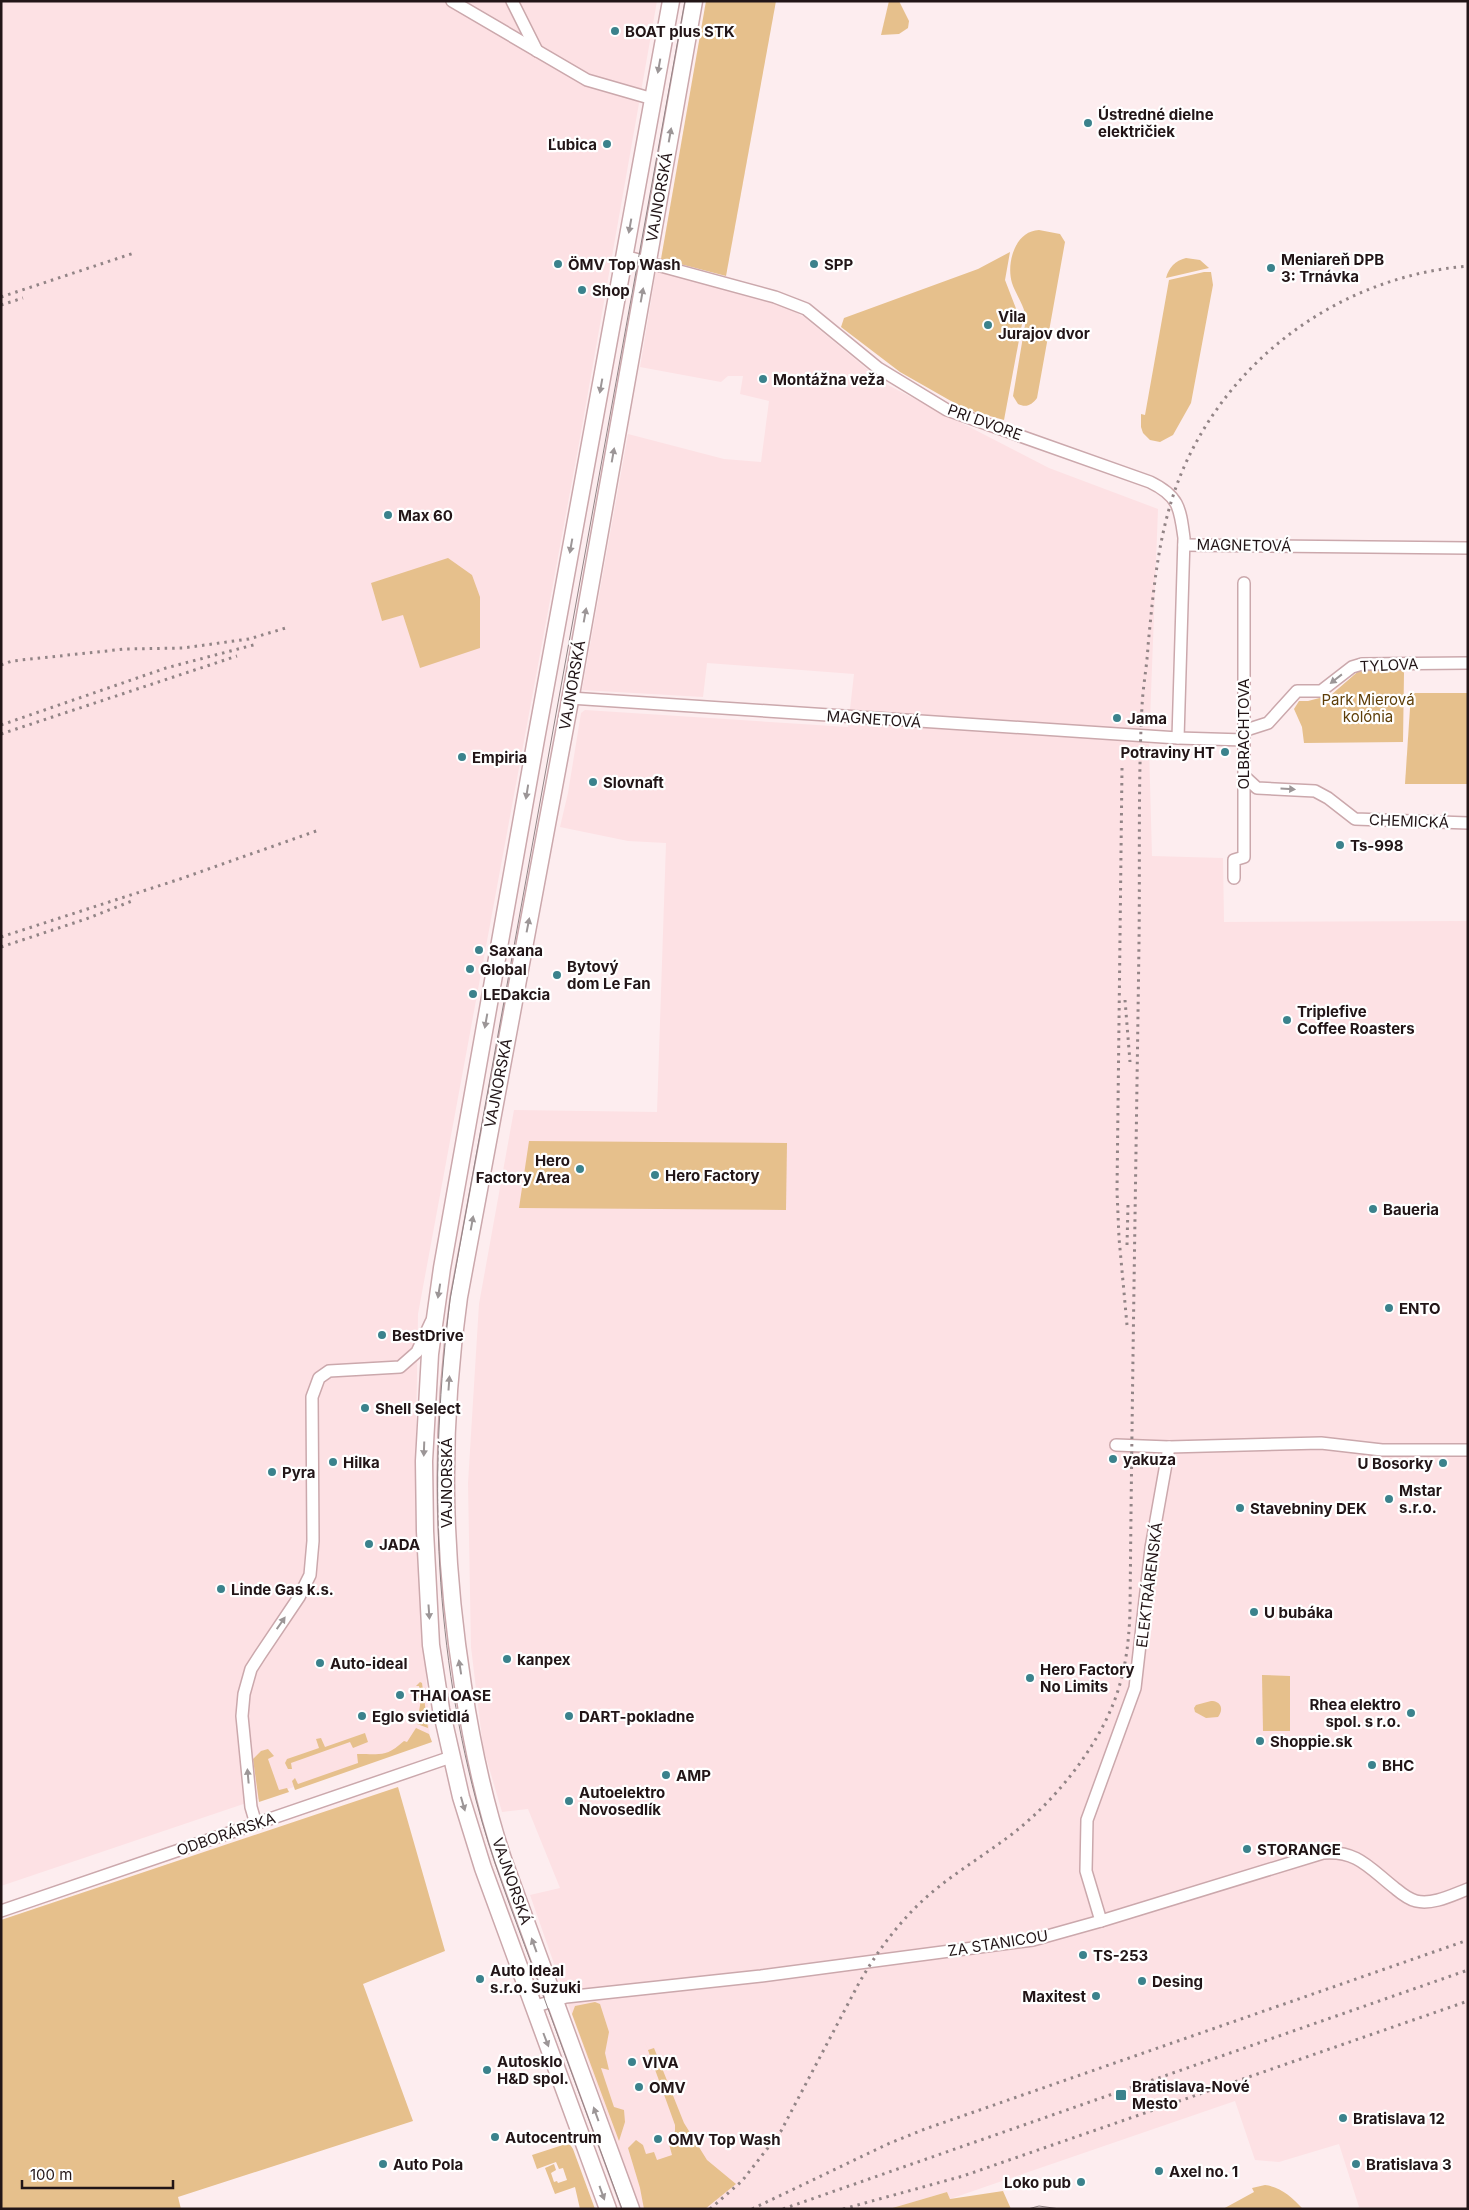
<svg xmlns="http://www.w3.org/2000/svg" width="1469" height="2210" viewBox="0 0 1469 2210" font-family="Inter,sans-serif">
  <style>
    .built { fill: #fde1e4 }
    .green { fill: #e6c08c }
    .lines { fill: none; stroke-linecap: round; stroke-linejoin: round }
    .street-casing { stroke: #cba8ac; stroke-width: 14 }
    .secondary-casing { stroke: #cba8ac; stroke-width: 19 }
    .street { stroke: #fff; stroke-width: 11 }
    .secondary { stroke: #fff; stroke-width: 16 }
    .tram { stroke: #928486; stroke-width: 1 }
    .rail { stroke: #928486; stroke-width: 3; stroke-dasharray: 2.5 5; stroke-linecap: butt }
    .oneway { fill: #9c9697 }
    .poi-dot { fill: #3b828c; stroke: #fff; stroke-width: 2 }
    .labels { text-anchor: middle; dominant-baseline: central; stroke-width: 4.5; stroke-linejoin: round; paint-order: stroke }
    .poi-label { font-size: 15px; font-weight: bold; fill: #221517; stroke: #fff; text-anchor: start }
    .street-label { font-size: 15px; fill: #221517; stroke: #fff }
    .park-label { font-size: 15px; fill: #5e3e08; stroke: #fff }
  </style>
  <rect width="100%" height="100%" fill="#fdedef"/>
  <g class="built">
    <polygon points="1,1 657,1 580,438 418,1314 415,1496 430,1741 1,1886"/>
    <polygon points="656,271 774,300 804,317 884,383 1049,468 1158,509 1149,746 1152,856 1223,858 1224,922 1468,921 1468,2209 1355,2209 1359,2207 1339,2144 1279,2162 1255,2160 1235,2101 950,2199 947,2192 889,2209 640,2209 530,1895 560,1888 528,1809 502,1812 483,1747 471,1647 468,1483 479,1304 514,1110 657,1112 666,843 628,841 560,827 568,793 581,713 585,710 848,727 854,674 707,663 703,697 582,690 628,434 724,459 761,462 769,401 740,394 743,376 728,376 721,382 640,367"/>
  </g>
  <g class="green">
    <polygon points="706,1 776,1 726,276 661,259"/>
    <polygon points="889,1 899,1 909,21 908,28 899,34 881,35"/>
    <path d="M1039,230L1060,234L1065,242L1037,398C1032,405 1026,408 1018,404L1013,396L1026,319C1025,306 1016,295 1012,283C1006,263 1015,231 1039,230Z"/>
    <polygon points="1010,252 1005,280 1022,324 1004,420 965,409 900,372 841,327 844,318 978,269"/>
    <path d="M1186,258L1200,260L1209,268L1166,278C1169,267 1175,261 1186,258Z"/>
    <polygon points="1204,272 1211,272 1213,285 1191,403 1173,435 1160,442 1150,440 1143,433 1141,427 1141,414 1145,415 1169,280"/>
    <polygon points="448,558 472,575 480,597 480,648 420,668 403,615 382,621 371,583"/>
    <polygon points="1400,667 1404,673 1403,742 1304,743 1302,727 1294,709 1299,701 1308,701 1331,695 1362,668"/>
    <polygon points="1411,693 1468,693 1468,784 1405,784"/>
    <polygon points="529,1141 787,1143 786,1210 519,1208"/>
    <polygon points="1262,1675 1290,1676 1290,1731 1263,1731"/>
    <polygon points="420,1682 422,1683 428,1728 417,1724 421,1699 418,1698 418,1695 420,1693 419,1686 416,1686"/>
    <path d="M1211,1701C1221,1701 1224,1709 1218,1717L1206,1718L1195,1712L1194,1708L1196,1705Z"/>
    <path d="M416,1728L429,1734L432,1742L295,1790L292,1781L295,1778L298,1784L358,1763L357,1754C379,1753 384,1759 404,1741L407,1742Z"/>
    <polygon points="365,1733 368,1742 353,1748 350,1742 291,1763 292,1769 288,1769 285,1763 287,1759 319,1748 316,1739 321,1738 325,1747"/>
    <polygon points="268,1749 274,1756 268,1759 279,1790 287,1788 289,1792 259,1802 253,1759 261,1751"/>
    <polygon points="398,1787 445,1951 363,1984 413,2121 178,2197 181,2209 1,2209 1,1920"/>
    <polygon points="595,2002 600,2004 609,2032 605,2053 609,2070 601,2068 614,2107 624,2110 625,2122 619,2141 572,2014 575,2006"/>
    <polygon points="644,2039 648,2050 654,2048 684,2123 707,2160 736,2184 705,2209 644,2209 640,2188 628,2148 636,2140 643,2145 646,2154 654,2152 657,2160 672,2155 669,2144 675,2131 675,2125"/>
    <polygon points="569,2143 573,2149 595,2209 580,2209 575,2187 555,2194 545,2168 554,2164 556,2170 551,2173 554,2182 557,2181 558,2183 567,2180 563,2168 559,2169 556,2162 537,2169 532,2155"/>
    <path d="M1265,2185C1281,2187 1292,2197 1303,2209H1223L1254,2192L1252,2188Z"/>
    <polygon points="1003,2191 1011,2209 889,2209 947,2192 950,2199"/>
  </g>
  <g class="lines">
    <g class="street-casing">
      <g id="street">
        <polyline points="452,1 587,80 653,99"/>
        <polyline points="512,1 537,51"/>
        <path d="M624,256L775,297L806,309L878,368L947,410L1150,482C1179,496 1180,508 1184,538L1178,738"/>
        <polyline points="1184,545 1468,548"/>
        <polyline points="570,698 1178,738 1244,740"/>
        <polyline points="1243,731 1268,723 1297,691 1321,691 1352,667 1362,664 1468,663"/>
        <polyline points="1244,776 1257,788 1315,791 1328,798 1355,819 1468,823"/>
        <polyline points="1234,878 1234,860 1244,857 1244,583"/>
        <polyline points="1116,1445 1169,1447 1321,1443 1382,1450 1468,1450"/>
        <polyline points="256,1824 251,1807 242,1716 244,1694 251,1669 260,1655 299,1597 310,1575 313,1541 312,1397 319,1378 329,1371 400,1367 417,1352 431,1322"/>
        <polyline points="1,1911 451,1757"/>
        <polyline points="1101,1921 1086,1871 1087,1820 1135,1688 1151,1548 1169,1447"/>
        <path d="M533,2007L566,1997L761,1976L1033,1940L1101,1921L1323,1853C1358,1850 1370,1869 1396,1889C1402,1894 1408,1899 1416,1901C1433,1905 1452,1895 1468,1889"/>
      </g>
    </g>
    <g class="secondary-casing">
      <g id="secondary">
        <polyline points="608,2209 483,1868 461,1797 441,1709 431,1645 425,1531 424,1461 430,1354 442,1268 536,739 671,1"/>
        <path d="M631,2209L503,1859C484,1802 472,1745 463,1686C442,1552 440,1431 459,1297L569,706L694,1"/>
      </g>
    </g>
    <use href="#street" class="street"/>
    <use href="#secondary" class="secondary"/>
    <g class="tram">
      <path d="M622,2209C592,2128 562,2047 532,1965C512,1911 491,1857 476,1800C433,1636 429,1468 450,1300L685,1"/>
      <polyline points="1028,2209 1039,2206 1060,2209"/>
    </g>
    <g class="rail">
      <polyline points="1,297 134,253"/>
      <polyline points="1,305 23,298"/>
      <polyline points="1,665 12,661 125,649 183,648 249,639 289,627"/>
      <polyline points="1,725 166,668 257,644"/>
      <polyline points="1,734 237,656"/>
      <polyline points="1122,768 1117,1191 1119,1238 1127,1325"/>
      <polyline points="1,937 180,879 319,830"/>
      <polyline points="1,947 86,919 132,901"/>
      <polyline points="1125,1000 1130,1062"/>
      <polyline points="1127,1245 1128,1205"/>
      <path d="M710,2209L742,2181L781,2131L859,1983C878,1950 901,1919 930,1894C957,1871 988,1853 1016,1831C1060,1796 1107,1736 1121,1680C1127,1658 1129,1636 1130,1613C1132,1389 1136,1166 1139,942C1140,864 1138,785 1142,706C1143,686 1147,666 1148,646C1154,584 1159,524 1184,467C1234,354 1344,276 1468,266"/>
      <polyline points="752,2209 890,2143 925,2129 1468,1940"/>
      <polyline points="783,2209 1468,1970"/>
      <polyline points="843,2209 963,2176 1468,2001"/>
    </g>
  </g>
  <defs><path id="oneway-solid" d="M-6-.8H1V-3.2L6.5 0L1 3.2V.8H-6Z" transform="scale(1.25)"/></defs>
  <g class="oneway">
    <use href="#oneway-solid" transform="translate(659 66) rotate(100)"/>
    <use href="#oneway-solid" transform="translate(670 135) rotate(-80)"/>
    <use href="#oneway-solid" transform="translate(630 226) rotate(100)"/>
    <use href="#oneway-solid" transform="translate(642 295) rotate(-80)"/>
    <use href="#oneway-solid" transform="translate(601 386) rotate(100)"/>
    <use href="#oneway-solid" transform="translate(613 455) rotate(-80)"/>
    <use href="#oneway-solid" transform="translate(571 546) rotate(100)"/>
    <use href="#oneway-solid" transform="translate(585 615) rotate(-80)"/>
    <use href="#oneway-solid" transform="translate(1336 679) rotate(142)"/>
    <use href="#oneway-solid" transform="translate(1288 789) rotate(3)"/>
    <use href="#oneway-solid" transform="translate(527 792) rotate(99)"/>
    <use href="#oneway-solid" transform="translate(528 925) rotate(-79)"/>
    <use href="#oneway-solid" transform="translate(486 1021) rotate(100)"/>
    <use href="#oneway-solid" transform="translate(472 1223) rotate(-80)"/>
    <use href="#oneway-solid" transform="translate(439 1291) rotate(99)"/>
    <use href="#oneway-solid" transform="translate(449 1383) rotate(-86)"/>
    <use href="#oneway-solid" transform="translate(424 1449) rotate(92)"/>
    <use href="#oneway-solid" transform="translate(429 1612) rotate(86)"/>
    <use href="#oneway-solid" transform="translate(281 1623) rotate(-55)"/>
    <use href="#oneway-solid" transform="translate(460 1667) rotate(-99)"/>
    <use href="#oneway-solid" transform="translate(248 1776) rotate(-95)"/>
    <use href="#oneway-solid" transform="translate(463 1804) rotate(74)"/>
    <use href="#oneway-solid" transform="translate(534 1945) rotate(-110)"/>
    <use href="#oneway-solid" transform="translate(546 2040) rotate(69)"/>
    <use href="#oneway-solid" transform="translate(596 2114) rotate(-110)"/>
    <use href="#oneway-solid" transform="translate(602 2193) rotate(70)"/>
  </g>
  <g class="poi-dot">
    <circle cx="615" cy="31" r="5"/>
    <circle cx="1088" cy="123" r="5"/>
    <circle cx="607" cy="144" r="5"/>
    <circle cx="558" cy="264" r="5"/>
    <circle cx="814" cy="264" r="5"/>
    <circle cx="1271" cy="268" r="5"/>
    <circle cx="582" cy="290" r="5"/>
    <circle cx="988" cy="325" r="5"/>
    <circle cx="763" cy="379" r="5"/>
    <circle cx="388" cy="515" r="5"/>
    <circle cx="1117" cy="718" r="5"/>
    <circle cx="1225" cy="752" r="5"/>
    <circle cx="462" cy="757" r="5"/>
    <circle cx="593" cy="782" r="5"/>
    <circle cx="1340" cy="845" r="5"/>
    <circle cx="479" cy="950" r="5"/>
    <circle cx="470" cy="969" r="5"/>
    <circle cx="557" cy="975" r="5"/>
    <circle cx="473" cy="994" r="5"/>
    <circle cx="1287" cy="1020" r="5"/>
    <circle cx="580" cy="1169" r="5"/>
    <circle cx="655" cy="1175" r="5"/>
    <circle cx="1373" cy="1209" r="5"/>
    <circle cx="1389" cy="1308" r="5"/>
    <circle cx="382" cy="1335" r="5"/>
    <circle cx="365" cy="1408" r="5"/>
    <circle cx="1113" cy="1459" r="5"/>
    <circle cx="333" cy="1462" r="5"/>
    <circle cx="1443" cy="1463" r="5"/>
    <circle cx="272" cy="1472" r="5"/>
    <circle cx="1389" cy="1499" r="5"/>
    <circle cx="1240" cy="1508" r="5"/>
    <circle cx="369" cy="1544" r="5"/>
    <circle cx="221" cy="1589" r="5"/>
    <circle cx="1254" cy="1612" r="5"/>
    <circle cx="507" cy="1659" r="5"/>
    <circle cx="320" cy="1663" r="5"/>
    <circle cx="1030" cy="1678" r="5"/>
    <circle cx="400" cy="1695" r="5"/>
    <circle cx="1411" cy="1713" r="5"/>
    <circle cx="362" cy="1716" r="5"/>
    <circle cx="569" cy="1716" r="5"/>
    <circle cx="1260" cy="1741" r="5"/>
    <circle cx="1372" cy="1765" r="5"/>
    <circle cx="666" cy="1775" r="5"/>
    <circle cx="569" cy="1801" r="5"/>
    <circle cx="1247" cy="1849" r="5"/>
    <circle cx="1083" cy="1955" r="5"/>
    <circle cx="480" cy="1979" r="5"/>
    <circle cx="1142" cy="1981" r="5"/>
    <circle cx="1096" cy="1996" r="5"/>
    <circle cx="632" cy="2062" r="5"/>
    <circle cx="487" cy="2070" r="5"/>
    <circle cx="639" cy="2087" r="5"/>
    <rect x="1115" y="2089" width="12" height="12" rx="2.5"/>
    <circle cx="1343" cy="2118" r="5"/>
    <circle cx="495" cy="2137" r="5"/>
    <circle cx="658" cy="2139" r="5"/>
    <circle cx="383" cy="2164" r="5"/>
    <circle cx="1356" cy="2164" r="5"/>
    <circle cx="1159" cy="2171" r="5"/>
    <circle cx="1081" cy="2182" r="5"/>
  </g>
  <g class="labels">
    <g class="poi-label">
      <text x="625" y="31">BOAT plus STK</text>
      <text x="1098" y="114">Ústredné dielne<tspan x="1098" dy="17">električiek</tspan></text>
      <text x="597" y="144" text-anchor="end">Ľubica</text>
      <text x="1281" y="259">Meniareň DPB<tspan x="1281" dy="17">3: Trnávka</tspan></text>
      <text x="568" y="264">ÖMV Top Wash</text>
      <text x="824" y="264">SPP</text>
      <text x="592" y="290">Shop</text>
      <text x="998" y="316">Vila<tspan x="998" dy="17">Jurajov dvor</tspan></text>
      <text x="773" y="379">Montážna veža</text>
      <text x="398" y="515">Max 60</text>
      <text x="1127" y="718">Jama</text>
      <text x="1215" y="752" text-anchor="end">Potraviny HT</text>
      <text x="472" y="757">Empiria</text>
      <text x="603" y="782">Slovnaft</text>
      <text x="1350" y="845">Ts-998</text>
      <text x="489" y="950">Saxana</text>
      <text x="567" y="966">Bytový<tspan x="567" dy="17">dom Le Fan</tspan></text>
      <text x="480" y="969">Global</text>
      <text x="483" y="994">LEDakcia</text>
      <text x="1297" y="1011">Triplefive<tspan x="1297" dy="17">Coffee Roasters</tspan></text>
      <text x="570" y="1160" text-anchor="end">Hero<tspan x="570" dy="17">Factory Area</tspan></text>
      <text x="665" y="1175">Hero Factory</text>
      <text x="1383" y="1209">Baueria</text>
      <text x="1399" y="1308">ENTO</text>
      <text x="392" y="1335">BestDrive</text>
      <text x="375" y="1408">Shell Select</text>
      <text x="1123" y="1459">yakuza</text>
      <text x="343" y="1462">Hilka</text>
      <text x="1433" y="1463" text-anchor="end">U Bosorky</text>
      <text x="282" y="1472">Pyra</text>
      <text x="1399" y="1490">Mstar<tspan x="1399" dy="17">s.r.o.</tspan></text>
      <text x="1250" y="1508">Stavebniny DEK</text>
      <text x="379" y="1544">JADA</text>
      <text x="231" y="1589">Linde Gas k.s.</text>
      <text x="1264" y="1612">U bubáka</text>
      <text x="517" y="1659">kanpex</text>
      <text x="330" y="1663">Auto-ideal</text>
      <text x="1040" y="1669">Hero Factory<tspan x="1040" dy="17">No Limits</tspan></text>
      <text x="410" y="1695">THAI OASE</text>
      <text x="1401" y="1704" text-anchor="end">Rhea elektro<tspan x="1401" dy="17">spol. s r.o.</tspan></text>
      <text x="372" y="1716">Eglo svietidlá</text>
      <text x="579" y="1716">DART-pokladne</text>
      <text x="1270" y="1741">Shoppie.sk</text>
      <text x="1382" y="1765">BHC</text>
      <text x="676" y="1775">AMP</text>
      <text x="579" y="1792">Autoelektro<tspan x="579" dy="17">Novosedlík</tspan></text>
      <text x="1257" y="1849">STORANGE</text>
      <text x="1093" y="1955">TS-253</text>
      <text x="490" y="1970">Auto Ideal<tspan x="490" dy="17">s.r.o. Suzuki</tspan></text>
      <text x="1152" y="1981">Desing</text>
      <text x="1086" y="1996" text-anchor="end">Maxitest</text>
      <text x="497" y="2061">Autosklo<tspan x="497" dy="17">H&amp;D spol.</tspan></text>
      <text x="642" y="2062">VIVA</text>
      <text x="1132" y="2086">Bratislava-Nové<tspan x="1132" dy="17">Mesto</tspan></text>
      <text x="649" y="2087">OMV</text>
      <text x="1353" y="2118">Bratislava 12</text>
      <text x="505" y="2137">Autocentrum</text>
      <text x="668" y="2139">OMV Top Wash</text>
      <text x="393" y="2164">Auto Pola</text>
      <text x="1366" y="2164">Bratislava 3</text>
      <text x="1169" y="2171">Axel no. 1</text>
      <text x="1071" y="2182" text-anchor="end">Loko pub</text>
    </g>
    <g class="street-label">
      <text transform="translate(659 197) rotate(-80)">VAJNORSKÁ</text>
      <text transform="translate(985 422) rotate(20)">PRI DVORE</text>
      <text transform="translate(1244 545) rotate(1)">MAGNETOVÁ</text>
      <text transform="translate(1389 665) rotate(-3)">TYLOVA</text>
      <text transform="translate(572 685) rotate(-80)">VAJNORSKÁ</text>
      <text transform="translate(874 719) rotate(4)">MAGNETOVÁ</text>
      <text transform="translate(1243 734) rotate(-90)">OLBRACHTOVA</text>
      <text transform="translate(1409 821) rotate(2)">CHEMICKÁ</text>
      <text transform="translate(498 1083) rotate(-79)">VAJNORSKÁ</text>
      <text transform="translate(446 1483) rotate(-90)">VAJNORSKÁ</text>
      <text transform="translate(1149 1585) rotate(-83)">ELEKTRÁRENSKÁ</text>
      <text transform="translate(226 1834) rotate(-19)">ODBORÁRSKA</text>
      <text transform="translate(512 1881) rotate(71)">VAJNORSKÁ</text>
      <text transform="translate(998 1943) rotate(-9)">ZA STANICOU</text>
    </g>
    <g class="park-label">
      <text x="1368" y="699">Park Mierová<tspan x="1368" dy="17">kolónia</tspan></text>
    </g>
  </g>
  <rect width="1469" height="2210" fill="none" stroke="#221517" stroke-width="5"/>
  <path d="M22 2180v8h151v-8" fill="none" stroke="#221517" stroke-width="2.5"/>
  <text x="30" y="2180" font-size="15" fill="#221517" stroke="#ffffff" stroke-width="4" paint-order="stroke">100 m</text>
</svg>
